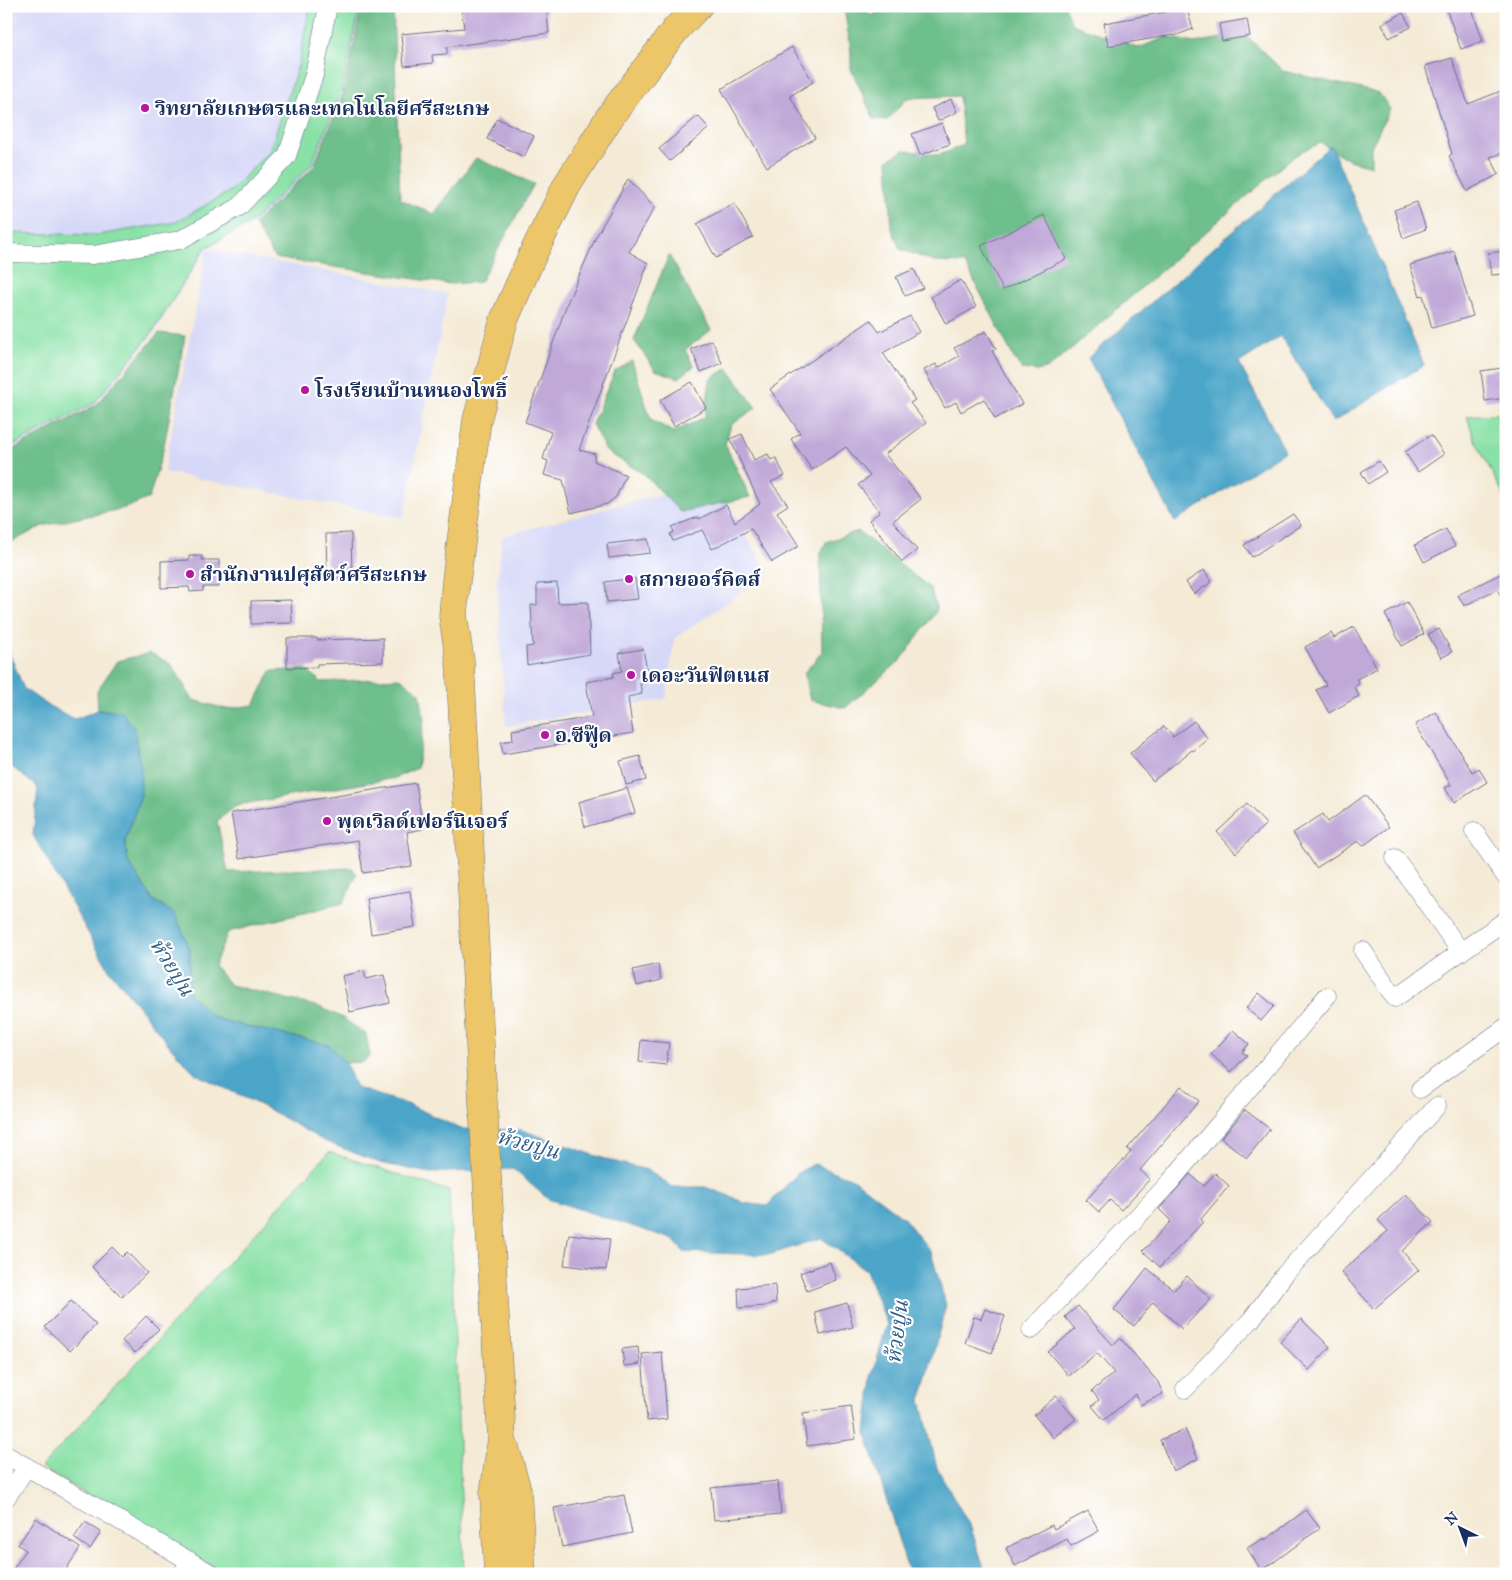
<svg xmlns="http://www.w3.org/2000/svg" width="1512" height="1580" viewBox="0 0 1512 1580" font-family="'IM FELL Great Primer','Noto Serif Thai',serif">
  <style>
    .built { fill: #d6d8f8 }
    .green { fill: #89e1a6; stroke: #528882 }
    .forest { fill: #6ebf8b; stroke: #447774 }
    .water { fill: #4ba5c8; stroke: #336a93 }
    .building { fill: #c0a8d8 }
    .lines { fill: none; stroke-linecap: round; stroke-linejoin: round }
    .minor-casing { stroke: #677088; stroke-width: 19 }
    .primary-casing { stroke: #677088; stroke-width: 29 }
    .minor { stroke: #fff; stroke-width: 18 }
    .primary { stroke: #ecc669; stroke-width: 28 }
    .poi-dot { fill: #b5179e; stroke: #fff; stroke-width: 2 }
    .labels { text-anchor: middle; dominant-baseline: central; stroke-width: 4.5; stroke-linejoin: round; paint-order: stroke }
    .poi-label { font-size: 20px; font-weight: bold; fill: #1b2f5e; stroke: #fff; text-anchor: start }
    .water-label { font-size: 21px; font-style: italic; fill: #2e5e88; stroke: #fff }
  </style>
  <rect width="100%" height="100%" fill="#fff"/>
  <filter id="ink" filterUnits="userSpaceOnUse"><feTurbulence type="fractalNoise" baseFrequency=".02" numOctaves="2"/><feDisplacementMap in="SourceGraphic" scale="10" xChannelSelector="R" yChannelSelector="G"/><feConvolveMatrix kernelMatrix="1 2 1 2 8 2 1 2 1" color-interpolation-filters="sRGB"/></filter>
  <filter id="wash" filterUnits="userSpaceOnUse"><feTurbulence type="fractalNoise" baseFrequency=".0096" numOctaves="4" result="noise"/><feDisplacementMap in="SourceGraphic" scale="20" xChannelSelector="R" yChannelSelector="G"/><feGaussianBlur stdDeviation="1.12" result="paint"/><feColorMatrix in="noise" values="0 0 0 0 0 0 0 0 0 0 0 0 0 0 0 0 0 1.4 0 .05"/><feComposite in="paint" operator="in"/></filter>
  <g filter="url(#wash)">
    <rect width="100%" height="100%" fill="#f4ead5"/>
    <g class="built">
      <polygon points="6,6 310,6 298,66 270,150 232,190 176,222 98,235 6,233"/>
      <polygon points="360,6 361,6 343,91 313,165 254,223 207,249 448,294 404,518 164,472 207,248 153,334 95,404 6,451 6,449 94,403 152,333 205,248 252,222 342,90"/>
      <polygon points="715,480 768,574 674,639 666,699 506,726 497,584 502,536"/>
    </g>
    <g class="green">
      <polygon points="310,6 360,6 342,90 312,164 252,222 205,248 152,333 94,403 6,449 6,233 98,235 176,222 232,190 270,150 298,66"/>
      <polygon points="1506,413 1506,500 1474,438 1467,416"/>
      <polygon points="329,1152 449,1191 464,1574 225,1574 41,1468"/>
    </g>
    <g class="forest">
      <polygon points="362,6 393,6 400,199 434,214 476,158 534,184 480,282 449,284 275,258 254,224 314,166 344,92"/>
      <polygon points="844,6 863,6 871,16 888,6 1065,6 1072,24 1138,48 1167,37 1194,43 1245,34 1283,71 1379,93 1390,109 1371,147 1371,166 1349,160 1321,143 1304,150 1290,159 1049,368 1037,371 1022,369 1015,360 965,263 935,262 900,249 892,229 888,160 904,150 939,155 964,145 959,96 907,98 887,120 874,119 851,69 851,52"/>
      <polygon points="669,255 711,330 685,350 694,366 679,378 655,370 634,340"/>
      <polygon points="159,333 185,336 163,450 149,498 125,508 42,526 6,545 6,453 96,405"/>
      <polygon points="632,361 651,420 674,432 705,417 710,379 728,368 756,408 731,425 725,444 750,497 680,512 645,475 606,451 592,424 615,371"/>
      <polygon points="858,531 930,588 937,610 901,660 845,708 810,700 804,673 822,652 820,555 826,542"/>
      <polygon points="150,653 171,664 193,700 226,709 254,705 271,671 306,669 321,682 400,678 420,693 424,720 417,768 395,778 237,805 217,821 228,872 352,868 357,874 343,903 228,932 214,966 230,985 319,1007 341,1017 366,1034 370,1056 363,1062 346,1063 328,1045 224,1021 212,1016 189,993 190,949 175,914 152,899 128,861 125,841 141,795 121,711 98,710 97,691 117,661"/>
    </g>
    <g class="water">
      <polygon points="1331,145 1424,365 1333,422 1281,336 1239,363 1285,451 1175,522 1088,358"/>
      <polygon points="6,632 11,657 24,689 49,706 75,719 98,710 121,711 134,728 141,770 141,795 125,841 128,861 152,899 175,914 190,949 189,993 212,1016 224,1021 329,1045 346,1063 356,1088 410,1105 461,1129 522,1130 608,1160 647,1170 673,1187 705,1187 735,1198 744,1203 767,1206 799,1172 814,1164 853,1179 903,1217 931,1252 946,1305 921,1400 937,1468 971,1528 986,1574 909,1574 866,1433 872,1377 887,1324 866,1270 821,1238 769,1255 684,1252 672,1239 548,1199 513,1169 429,1173 380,1163 324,1141 266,1108 196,1074 173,1050 108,968 33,835 38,788 6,762"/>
    </g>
    <g id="blocks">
      <g class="building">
        <polygon points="461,6 546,6 549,33 447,47 447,54 432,55 433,63 404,66 401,34 464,28"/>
        <polygon points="1178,6 1186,6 1193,29 1174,36 1173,35 1108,46 1104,23 1166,12 1166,10"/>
        <polygon points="1445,6 1471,6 1483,41 1461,49"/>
        <polygon points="1403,13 1411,27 1389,38 1382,24"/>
        <polygon points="1247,19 1250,36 1222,41 1219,24"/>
        <polygon points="792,47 813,82 790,96 815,138 767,167 721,89"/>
        <polygon points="1452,58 1468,104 1506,89 1506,152 1490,157 1499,174 1467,191 1449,156 1452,154 1425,66"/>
        <polygon points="951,99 957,112 938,121 932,108"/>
        <polygon points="698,116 709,128 670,161 659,149"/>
        <polygon points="497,118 534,136 524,157 487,139"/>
        <polygon points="942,123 950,144 920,155 912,134"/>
        <polygon points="628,179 655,207 629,252 648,263 579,450 595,454 594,461 626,475 616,497 607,504 571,513 563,480 544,475 548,461 543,459 551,432 525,422 568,301 596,237"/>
        <polygon points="1417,202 1426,229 1403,238 1394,210"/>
        <polygon points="734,203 753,237 716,258 697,224"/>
        <polygon points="1044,215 1066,259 1003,290 981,246"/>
        <polygon points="1454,251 1473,316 1432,328 1423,295 1420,296 1410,265"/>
        <polygon points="1506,251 1506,274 1491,275 1488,253"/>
        <polygon points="914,269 923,288 905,296 896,277"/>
        <polygon points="961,280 976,307 946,324 931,297"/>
        <polygon points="910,316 919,332 883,353 915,400 910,403 926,423 885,454 921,499 893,521 917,550 902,562 869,520 880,512 858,485 870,476 846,447 812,470 791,439 800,433 770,389 871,320 879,332"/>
        <polygon points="986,331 996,349 992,351 1022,404 995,419 984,399 961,412 956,402 945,408 924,370 936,364 938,368 959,356 954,348"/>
        <polygon points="712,340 722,363 701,372 691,349"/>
        <polygon points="1502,368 1506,398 1485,401 1481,371"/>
        <polygon points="692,382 706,408 674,426 660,400"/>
        <polygon points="742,434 754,460 768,454 771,460 776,458 785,476 771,482 788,505 777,512 799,546 772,562 751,529 712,549 702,530 673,541 670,534 674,532 672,527 698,517 699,519 726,505 735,522 760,504 730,439"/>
        <polygon points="1431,435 1444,454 1418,472 1405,452"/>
        <polygon points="1379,461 1386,472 1368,484 1361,472"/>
        <polygon points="1293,514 1301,525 1252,557 1244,545"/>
        <polygon points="1446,529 1455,546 1424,562 1415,545"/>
        <polygon points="351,533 352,578 327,578 326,534"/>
        <polygon points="648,539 650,553 609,558 607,544"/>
        <polygon points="189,556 202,556 202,560 219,560 219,587 203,587 203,591 190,592 189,587 161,588 161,561 189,560"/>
        <polygon points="1204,570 1212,582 1194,594 1186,582"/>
        <polygon points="1506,571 1506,606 1497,589 1464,606 1458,595"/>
        <polygon points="635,578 638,599 607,602 605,582"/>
        <polygon points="557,583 558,603 588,602 590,654 527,665 526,647 533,646 531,605 537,605 537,584"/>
        <polygon points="291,600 292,623 251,624 251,601"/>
        <polygon points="1407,602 1424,634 1402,646 1385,614"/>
        <polygon points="1354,627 1377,668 1357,679 1359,684 1354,687 1359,696 1329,713 1316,690 1326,685 1305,647 1331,633 1334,638"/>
        <polygon points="1439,629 1452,652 1441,658 1428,634"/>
        <polygon points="287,638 317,638 317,640 383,638 383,662 317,664 317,667 287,668"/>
        <polygon points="643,649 649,682 640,684 642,694 628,697 633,733 503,754 501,742 513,740 512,730 592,717 586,682 614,677 613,673 622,671 619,653"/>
        <polygon points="1436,712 1472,772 1479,768 1487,782 1454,803 1445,788 1451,785 1415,725"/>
        <polygon points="1194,721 1208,739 1193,751 1192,750 1153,781 1130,753 1164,726 1173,737"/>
        <polygon points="640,756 646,780 626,785 620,761"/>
        <polygon points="416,783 423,829 407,832 412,866 363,873 358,840 239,859 231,813"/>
        <polygon points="627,788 635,813 585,827 579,802"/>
        <polygon points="1365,795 1389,827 1363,846 1358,841 1316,868 1293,833 1323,814 1328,822"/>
        <polygon points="1247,804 1266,824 1236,853 1217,832"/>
        <polygon points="410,891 415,927 371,934 366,898"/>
        <polygon points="658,964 661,980 637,986 633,970"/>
        <polygon points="364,971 366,979 384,975 390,1003 350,1012 342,976"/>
        <polygon points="1259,993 1274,1006 1261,1021 1246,1008"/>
        <polygon points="1233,1030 1249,1044 1242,1052 1247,1055 1231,1072 1211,1054"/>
        <polygon points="641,1040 669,1043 666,1065 639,1062"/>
        <polygon points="1181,1086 1199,1101 1140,1170 1150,1179 1121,1210 1110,1200 1099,1212 1086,1200 1131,1152 1127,1149"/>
        <polygon points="1245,1110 1270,1129 1247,1158 1221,1138"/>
        <polygon points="1215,1173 1229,1186 1201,1219 1203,1222 1160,1267 1143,1251 1171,1221 1159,1209 1190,1174 1204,1186"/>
        <polygon points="1406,1194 1433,1222 1402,1251 1419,1270 1374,1309 1341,1272 1388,1231 1378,1220"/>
        <polygon points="569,1234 610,1239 606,1270 564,1265"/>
        <polygon points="112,1247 122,1257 127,1252 147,1273 122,1297 92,1267"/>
        <polygon points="830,1262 836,1280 807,1291 800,1273"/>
        <polygon points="1147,1268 1174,1290 1187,1276 1211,1299 1182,1329 1153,1302 1134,1326 1114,1310"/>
        <polygon points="775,1285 776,1302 764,1306 739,1308 738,1288"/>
        <polygon points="71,1301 96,1325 70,1351 45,1327"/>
        <polygon points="847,1303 853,1327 820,1335 815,1312"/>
        <polygon points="1078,1306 1113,1345 1120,1338 1158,1382 1163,1394 1140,1405 1136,1394 1104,1420 1092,1406 1099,1400 1092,1391 1114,1373 1097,1353 1069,1376 1048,1352 1075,1329 1065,1317"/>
        <polygon points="985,1309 1005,1316 992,1353 965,1343 974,1317 981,1319"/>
        <polygon points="146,1316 159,1329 135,1353 122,1341"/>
        <polygon points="1301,1319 1330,1347 1309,1370 1280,1342"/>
        <polygon points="638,1347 640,1364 624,1366 622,1349"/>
        <polygon points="662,1352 667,1419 647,1421 642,1354"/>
        <polygon points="1056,1396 1076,1419 1053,1438 1034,1415"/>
        <polygon points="851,1406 856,1439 807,1446 803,1413"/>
        <polygon points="1185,1429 1198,1459 1173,1471 1160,1440"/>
        <polygon points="778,1481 781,1514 714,1520 711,1488"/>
        <polygon points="624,1495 632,1533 562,1547 554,1508"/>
        <polygon points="1306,1510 1320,1528 1274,1562 1261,1570 1247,1548 1264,1538 1265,1540"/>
        <polygon points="1088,1511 1099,1531 1071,1546 1067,1539 1015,1566 1006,1548 1052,1525 1054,1529"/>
        <polygon points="36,1518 80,1548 63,1574 10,1574 26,1550 18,1545"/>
        <polygon points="85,1522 101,1532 90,1549 74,1538"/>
      </g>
    </g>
  </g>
  <g filter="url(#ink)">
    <use href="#blocks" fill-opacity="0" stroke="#677088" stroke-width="1"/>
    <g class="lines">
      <g class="minor-casing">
        <g id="minor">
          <polyline points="6,253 93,255 180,240 239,207 287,156 314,75 328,6"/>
          <polyline points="1474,831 1506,877"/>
          <polyline points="1395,858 1461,952"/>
          <polyline points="1363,951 1395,998 1506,920"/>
          <polyline points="1420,1089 1506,1027"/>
          <polyline points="1031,1330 1170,1182 1327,996"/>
          <polyline points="1185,1389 1251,1320 1285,1274 1437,1106"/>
          <polyline points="6,1455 212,1574"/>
          <polyline points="6,1498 27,1467"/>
          <polyline points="182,1574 190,1561"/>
        </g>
      </g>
      <g class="primary-casing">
        <g id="primary">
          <polyline points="505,1448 517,1490 522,1574"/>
          <polyline points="498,1574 494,1493 502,1439 484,1122 460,661 453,616 456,581 477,420 504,320 532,256 567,185 611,115 676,29 698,6"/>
        </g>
      </g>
      <use href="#minor" class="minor"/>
      <use href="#primary" class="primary"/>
    </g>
  </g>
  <g class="poi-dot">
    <circle cx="145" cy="108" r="5"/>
    <circle cx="305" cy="390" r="5"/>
    <circle cx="190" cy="574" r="5"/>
    <circle cx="629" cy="579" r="5"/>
    <circle cx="631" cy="675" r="5"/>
    <circle cx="545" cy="735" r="5"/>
    <circle cx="327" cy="821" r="5"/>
  </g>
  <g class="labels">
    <g class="poi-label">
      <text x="155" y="108">วิทยาลัยเกษตรและเทคโนโลยีศรีสะเกษ</text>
      <text x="315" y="390">โรงเรียนบ้านหนองโพธิ์</text>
      <text x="200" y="574">สำนักงานปศุสัตว์ศรีสะเกษ</text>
      <text x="639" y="579">สกายออร์คิดส์</text>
      <text x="641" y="675">เดอะวันฟิตเนส</text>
      <text x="555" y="735">อ.ซีฟู๊ด</text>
      <text x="337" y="821">พุดเวิลด์เฟอร์นิเจอร์</text>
    </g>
    <g class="water-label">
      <text transform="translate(172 967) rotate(58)">ห้วยปูน</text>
      <text transform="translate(528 1144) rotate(15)">ห้วยปูน</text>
      <text transform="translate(897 1332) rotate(-83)">ห้วยปูน</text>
    </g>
  </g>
  <rect width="1512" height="1580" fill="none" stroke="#fff" stroke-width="25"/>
  <g transform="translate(1460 1528) rotate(318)" stroke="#ffffff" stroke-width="4" paint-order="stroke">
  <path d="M0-4L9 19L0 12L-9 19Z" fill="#1b2f5e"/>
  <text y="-8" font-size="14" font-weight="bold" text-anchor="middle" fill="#1b2f5e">N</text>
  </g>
</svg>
